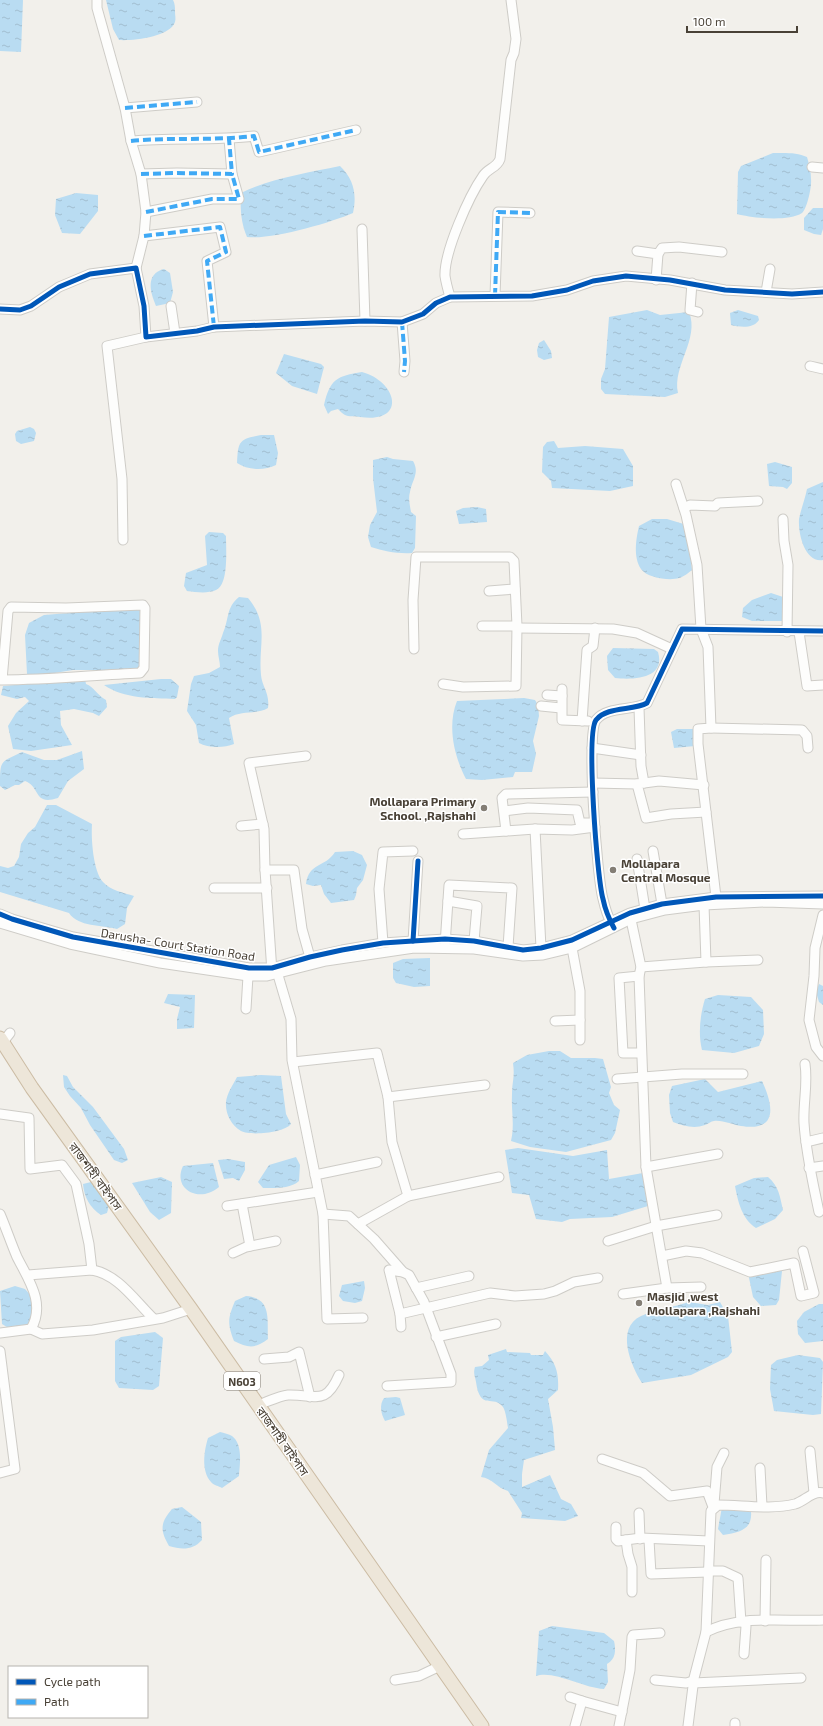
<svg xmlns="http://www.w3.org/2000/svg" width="823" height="1726" viewBox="0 0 823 1726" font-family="'Exo 2','Noto Sans Bengali',sans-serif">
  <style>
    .water { fill: url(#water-ripples) }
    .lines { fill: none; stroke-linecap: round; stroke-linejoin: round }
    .minor-casing { stroke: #ceccc7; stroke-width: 11 }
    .highway-casing { stroke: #ccbca4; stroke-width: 15 }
    .minor { stroke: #fdfdfc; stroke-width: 9 }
    .highway { stroke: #ede6d9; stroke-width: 13 }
    .quiet { stroke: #3fa9f5; stroke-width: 4; stroke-dasharray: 8 4; stroke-linecap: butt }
    .cycleway-casing { stroke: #fff; stroke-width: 8 }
    .cycleway { stroke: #0057b8; stroke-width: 5 }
    .poi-dot { fill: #847e75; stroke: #fff; stroke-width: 1.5 }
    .labels { text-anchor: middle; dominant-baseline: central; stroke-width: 3; stroke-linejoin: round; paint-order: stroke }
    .shield { fill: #fff; stroke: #807a72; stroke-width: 1 }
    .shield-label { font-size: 11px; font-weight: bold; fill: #494136 }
    .poi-label { font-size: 12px; font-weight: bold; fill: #494136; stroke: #fff; text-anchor: start }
    .street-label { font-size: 12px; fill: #494136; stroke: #fff }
  </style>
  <defs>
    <pattern id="water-ripples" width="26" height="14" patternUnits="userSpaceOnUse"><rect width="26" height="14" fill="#b9dcf2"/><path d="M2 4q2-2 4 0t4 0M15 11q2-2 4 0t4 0" fill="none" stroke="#a1bed0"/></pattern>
  </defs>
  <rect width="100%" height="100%" fill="#f2f0eb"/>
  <g class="water">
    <polygon points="0,0 23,0 21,52 0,51"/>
    <path d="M106,0H173C175,4 175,7 175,12C175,15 176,19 175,22C170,37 132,41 119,40L113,29Z"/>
    <path d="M773,153C784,153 797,152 807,157C809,164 811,171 811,179C812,186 807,209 802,213C788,222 752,218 737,214L738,172L741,166Z"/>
    <path d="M340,166C354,179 357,195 353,213C330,223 271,240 247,237C241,223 240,209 241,193C272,178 307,173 340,166Z"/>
    <polygon points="76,193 98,195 98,211 80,234 62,233 55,215 56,199"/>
    <polygon points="813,208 823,208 823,229 821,235 814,234 804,230 804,218"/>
    <path d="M164,269L170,273L173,292L170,303L156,306C150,292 145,274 164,269Z"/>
    <path d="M647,310L660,315L689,312C700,339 672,366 678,393L665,397L605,394L601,389V379L605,369L609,317Z"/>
    <path d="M738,310L758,316L759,320C753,329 740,327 731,325L730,313Z"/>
    <polygon points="544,340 551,351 552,358 544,360 538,357 537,350 539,343"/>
    <polygon points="284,354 321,364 324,367 317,394 292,386 276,373"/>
    <path d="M362,372C398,382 407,424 360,417C356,416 348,417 345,415C343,414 340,411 338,409L331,411L328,414L324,405C330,379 337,376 362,372Z"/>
    <polygon points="30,427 34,429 36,433 34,441 21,444 16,441 15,434 17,431"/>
    <path d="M261,435H274L278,453L276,465C264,471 247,470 237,463C238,441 239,439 261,435Z"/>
    <polygon points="554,441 558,448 585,446 623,449 633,466 633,486 610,491 552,488 551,481 542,472 543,447 547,442"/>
    <path d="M387,457L393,459L413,461C420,473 412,480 410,492C408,498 410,506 411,512L416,516L415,548L412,553C397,554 384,551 371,547L368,537L370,525L377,512L373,478V460Z"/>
    <polygon points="775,462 792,467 792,483 787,489 783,487 769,486 767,464"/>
    <path d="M823,482V560C805,563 798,534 799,519C801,509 805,499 807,489Z"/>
    <polygon points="477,507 486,509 487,522 459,524 456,511 463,508"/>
    <path d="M652,519H667L687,525L692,570C689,572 684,577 679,578C670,581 647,578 641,569C633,557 636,539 639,526Z"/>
    <path d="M209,532L223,533L226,536C226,549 229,585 216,590C207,594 196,592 187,591L184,586L186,573L207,565L205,536Z"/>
    <polygon points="771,593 786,598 784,621 752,621 742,617 743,608 752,600"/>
    <path d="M239,597L248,598C270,624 258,645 261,675C262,687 270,693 268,708C256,715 241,710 229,718L234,744C224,748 208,748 199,743L196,725L187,711L191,684L194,676L209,673L220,667C220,662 218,656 218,651C218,644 221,640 223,633C229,620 226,607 239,597Z"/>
    <polygon points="118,609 141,610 144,636 139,668 105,670 73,670 30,677 27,674 25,635 29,623 44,615"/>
    <path d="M613,648L654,649L658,652C666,679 633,680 615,678L608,670L607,656Z"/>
    <path d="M85,679L86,684C94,687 97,695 106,700L107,707L99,716L93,713L74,709L60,711L61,725L72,745L31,751L13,749L8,726L16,713L29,701L25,697L17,699L1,695L3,686Z"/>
    <path d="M161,679H171L179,686L177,697L175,699C152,698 124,699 104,685Z"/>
    <path d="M524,698L535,700L538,705L539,716L533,741L536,754L532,772H515L513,777L482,780L466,779C454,756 447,726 457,701Z"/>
    <polygon points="677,729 696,729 695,746 674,748 671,732"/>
    <path d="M82,751L84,769L68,781L58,798C33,806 41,787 25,781L19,785H15L5,790L0,786C0,759 0,763 22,752L44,760H57Z"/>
    <path d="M47,805H56L92,824C91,838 93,871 103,882C110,890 124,893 134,896L127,908L125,924L117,929C102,925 78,927 69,913L0,892V866L8,868L14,866L19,857L21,844L28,833L35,827Z"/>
    <path d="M353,851L362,855L367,865L363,880L357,888L356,895L354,900L331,903L324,894L321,885L313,886L306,884C309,862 325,868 335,852Z"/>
    <polygon points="430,958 430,986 414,987 396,983 393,978 393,963 403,959"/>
    <polygon points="819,984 823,986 823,1005 819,1002 816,992"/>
    <polygon points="168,994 195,995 194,1028 177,1029 177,1019 180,1007 164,1003"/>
    <path d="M718,995L751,997L763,1010L764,1034L759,1046L734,1053L702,1050C698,1034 700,1015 705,999Z"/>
    <path d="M549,1051H560L571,1058H595L603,1059L611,1087L609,1093L614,1105L620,1110L615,1133L611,1140L566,1152L530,1147L511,1141C515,1125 511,1111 512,1094C512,1081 515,1078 513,1063L527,1055Z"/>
    <polygon points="63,1075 67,1076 73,1087 93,1107 124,1149 128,1160 122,1163 114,1160 90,1125 81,1108 70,1096 64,1087"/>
    <path d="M261,1075L281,1076L286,1114L291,1124C284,1133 250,1136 241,1131C231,1125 225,1113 226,1102C227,1093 233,1085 237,1077Z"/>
    <path d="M705,1079L718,1092L762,1081C773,1105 779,1132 741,1126C733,1125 723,1120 714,1121C711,1121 708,1124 705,1125C694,1129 684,1126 673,1122L670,1113L669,1095L672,1086Z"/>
    <polygon points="518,1148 573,1156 607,1150 609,1179 643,1173 648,1206 612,1217 570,1219 562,1222 536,1219 529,1195 512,1193 505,1150"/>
    <path d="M296,1157L300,1165L299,1181C290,1189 275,1188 263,1188L258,1182L269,1165Z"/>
    <polygon points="228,1159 245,1162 245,1170 239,1181 233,1178 224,1179 218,1160"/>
    <path d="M213,1163L219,1187C199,1204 172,1189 183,1166Z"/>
    <polygon points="161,1177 172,1182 171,1213 159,1220 150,1212 132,1183"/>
    <path d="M768,1177C779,1186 780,1197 783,1210L775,1219L756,1228C742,1219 738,1202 735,1186L754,1178Z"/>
    <path d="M91,1182C102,1189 112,1198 107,1213L101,1215C90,1208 84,1197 83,1184Z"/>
    <polygon points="778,1267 782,1271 779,1300 776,1305 761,1306 753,1297 748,1273"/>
    <polygon points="364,1281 365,1288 362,1301 355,1303 343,1301 339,1296 342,1285"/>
    <polygon points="15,1286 25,1289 34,1299 32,1322 23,1327 10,1329 2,1324 0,1291"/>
    <path d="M246,1296C272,1298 267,1319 268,1339C255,1349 248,1348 234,1341C227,1323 228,1318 235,1301Z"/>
    <path d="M689,1302L708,1305L720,1302L728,1316L732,1352L728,1357L691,1375L642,1383C631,1366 615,1328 641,1316C654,1310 674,1307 689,1302Z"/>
    <polygon points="819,1304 823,1304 823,1341 805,1343 798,1334 797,1321 804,1312"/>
    <polygon points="155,1332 163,1338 159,1386 153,1390 119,1388 115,1381 115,1341 121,1337"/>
    <path d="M506,1349L507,1352L530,1353L531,1355H543L545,1351C556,1363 559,1373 558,1390L548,1399L553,1427L555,1450L524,1460L522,1474V1487L550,1475L561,1499L571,1504L578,1516L565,1521L521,1518L522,1513L508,1491C497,1488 492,1478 481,1477L489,1450L508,1428C507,1422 506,1412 503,1407C494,1394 480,1412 476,1382C475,1376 473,1374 475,1367L482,1366L489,1360L488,1355Z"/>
    <polygon points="798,1355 820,1358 823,1362 821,1414 813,1415 774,1411 770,1389 771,1365 777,1360"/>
    <path d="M396,1397L400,1398L405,1415L385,1421C381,1414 379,1405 384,1398Z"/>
    <path d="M220,1432C224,1433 229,1434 232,1436C243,1444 240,1464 239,1476L222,1488C219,1486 213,1485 211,1482C201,1471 204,1451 208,1438Z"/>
    <path d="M750,1505C755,1528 743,1532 723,1535L718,1529L722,1507Z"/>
    <path d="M182,1507L201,1522L202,1540C193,1550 182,1550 169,1546C160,1530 160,1523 172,1509Z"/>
    <path d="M552,1626L604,1633L614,1641C616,1650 616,1659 607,1664L608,1682L604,1689C583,1688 554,1670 536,1676L539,1631Z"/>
  </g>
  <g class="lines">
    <g class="minor-casing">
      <g id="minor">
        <polyline points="97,0 97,8 125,108 131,141 141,174 146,212 144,236 136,268"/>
        <polyline points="125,108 197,102"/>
        <path d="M131,141C172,137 213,141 254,136L259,152L356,130"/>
        <polyline points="812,167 823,168"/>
        <polyline points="141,174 177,173 232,174 229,139"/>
        <polyline points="146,212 212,199 239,199 232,174"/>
        <polyline points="362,229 365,321"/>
        <polyline points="144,236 220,227 226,252 207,261 214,327"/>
        <polyline points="637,251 658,254 656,280"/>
        <polyline points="658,254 662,248 679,247 722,252"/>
        <polyline points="692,283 690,310 698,312"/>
        <polyline points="766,292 770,269"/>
        <polyline points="495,296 498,212 530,213"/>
        <path d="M450,297C448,290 446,283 445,276C444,252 469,196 483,176C488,168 497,168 500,159L511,60L514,53L516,39L511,0"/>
        <polyline points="171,306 175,333"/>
        <polyline points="0,309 20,310 31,306 59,287 90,274 136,268 144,306 146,337 197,331 214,327 365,321 402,322 423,314 436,303 450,297 532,296 567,290 593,281 626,276 670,280 725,290 792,294 823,292"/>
        <polyline points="402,322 405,361 404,372"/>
        <polyline points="810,366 823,369"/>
        <polyline points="676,484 686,515 697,565 701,629 708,647 711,728 698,729 698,744 716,897"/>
        <polyline points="684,508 690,505 715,506 718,503 758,501"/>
        <polyline points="783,519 784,541 788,565 787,632"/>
        <polyline points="123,540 122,479 107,346 146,337"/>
        <polyline points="489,591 515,589"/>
        <polyline points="482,626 517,626"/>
        <polyline points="517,628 613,629 637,633 672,649"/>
        <polyline points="799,632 807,686 823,685"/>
        <polyline points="414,649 413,600 416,557 510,557 514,561 517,626 516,686 463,687 443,684"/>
        <path d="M0,680H2C48,680 94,675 140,673L144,668L145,608L143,605L66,608L11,607L8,611L2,680"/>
        <polyline points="562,689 562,720 588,721"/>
        <polyline points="547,695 562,696"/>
        <polyline points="541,706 561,708"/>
        <polyline points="639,708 641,766 644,783 637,784 646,818 671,814 706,812"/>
        <polyline points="582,721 587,650 593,646 595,628"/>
        <polyline points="711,728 802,730 807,736 808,748"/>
        <polyline points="592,748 641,755"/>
        <polyline points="306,756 249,763 264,829 265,870 294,870 302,929 311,961"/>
        <polyline points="593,783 637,784"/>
        <polyline points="644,783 659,781 704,785"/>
        <polyline points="504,811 528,808 577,810 580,823 591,823"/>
        <polyline points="241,826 263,824"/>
        <polyline points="506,831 502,798 506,794 593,792"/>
        <polyline points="463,834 535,829"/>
        <polyline points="653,851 662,904"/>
        <polyline points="637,859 645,909"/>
        <polyline points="265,870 272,972"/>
        <polyline points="214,888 267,888"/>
        <polyline points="448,901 477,906 474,941"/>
        <polyline points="0,914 12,919 73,937 249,968 272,968 310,957 342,950 383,943 413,941 445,939 474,941 523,950 541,948 572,940 630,913 662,904 716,897 823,896"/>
        <polyline points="630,915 641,967 639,976 646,1167 667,1288"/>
        <polyline points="823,915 815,948 814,976 809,1020 816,1047 823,1056"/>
        <polyline points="0,923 70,944 160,963 248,976 267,976 326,961 414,948 474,949 523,956 543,955 572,948 631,919 665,910 704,905 766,902 823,904"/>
        <path d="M612,925C608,917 605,908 603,899C597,877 586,734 596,720C607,706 633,711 647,703L682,629L823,631"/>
        <polyline points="413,941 418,861"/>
        <polyline points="383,943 379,889 383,852 413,851"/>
        <polyline points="445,945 449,885 512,888 508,947"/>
        <polyline points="541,948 535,829 572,830 595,827"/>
        <polyline points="572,948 580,991 580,1040"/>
        <polyline points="706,962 758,960"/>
        <polyline points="641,967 706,962 704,905"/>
        <polyline points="278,975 291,1019 292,1060 323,1214 327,1319 363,1318"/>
        <polyline points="639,976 619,978 623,1053 641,1053"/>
        <polyline points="246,1009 248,976"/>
        <polyline points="555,1021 580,1020"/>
        <polyline points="3,1042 10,1033"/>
        <polyline points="293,1062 377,1053 388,1097"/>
        <path d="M805,1064C808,1084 803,1103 804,1123C806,1154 813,1183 819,1212"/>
        <polyline points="617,1079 682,1074 743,1074"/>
        <polyline points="485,1085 388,1097 392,1142 408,1196 499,1177"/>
        <polyline points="0,1114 29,1118 30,1169 62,1165 76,1184 89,1244 92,1270"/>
        <polyline points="806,1142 823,1138"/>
        <polyline points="646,1167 718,1154"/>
        <polyline points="809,1168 823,1166"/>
        <polyline points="315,1175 377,1162"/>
        <polyline points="242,1204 250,1246"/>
        <polyline points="227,1206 318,1192"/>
        <path d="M0,1214C6,1228 11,1243 17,1257C28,1279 46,1303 31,1329L42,1334L93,1330L163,1318L191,1309"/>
        <polyline points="323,1214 349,1216 374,1239 403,1272 409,1275 424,1302 451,1374 451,1382 387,1386"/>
        <polyline points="358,1224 408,1196"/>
        <polyline points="608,1241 656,1226 717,1215"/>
        <polyline points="233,1253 246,1247 276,1241"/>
        <polyline points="662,1256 686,1251 702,1253 750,1272 794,1263 801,1296 814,1293 803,1251"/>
        <polyline points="403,1272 389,1270 400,1314 490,1293 515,1296 544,1294 555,1291 574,1282 598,1278"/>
        <path d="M28,1275L92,1270C118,1274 136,1302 154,1319"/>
        <polyline points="416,1288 469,1276"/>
        <polyline points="623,1294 667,1288 701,1287"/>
        <polyline points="400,1314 401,1327"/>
        <polyline points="0,1333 31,1329"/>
        <polyline points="436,1337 496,1324"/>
        <polyline points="0,1351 15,1469 0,1473"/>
        <polyline points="264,1359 289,1357 299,1352 310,1397"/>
        <path d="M258,1405C267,1402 279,1396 288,1395C315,1394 325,1407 339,1375"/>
        <polyline points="810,1451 814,1493"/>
        <polyline points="602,1459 643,1473 670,1496 707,1491 713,1507"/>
        <polyline points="760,1468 762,1506"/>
        <polyline points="714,1504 717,1467 724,1453"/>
        <polyline points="639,1513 640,1539"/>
        <polyline points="616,1527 616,1539 618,1541 641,1538 709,1541"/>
        <polyline points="626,1540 628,1554 632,1567 632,1592"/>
        <polyline points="649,1540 651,1574 708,1572"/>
        <polyline points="708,1571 723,1571 738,1578 741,1622"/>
        <polyline points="765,1621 766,1560"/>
        <path d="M706,1632C740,1614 785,1622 823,1620"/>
        <polyline points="744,1654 746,1626 744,1622"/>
        <polyline points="395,1680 419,1676 440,1666"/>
        <polyline points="655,1680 686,1683 693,1681"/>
        <polyline points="693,1683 801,1678"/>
        <polyline points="570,1697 582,1701"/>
        <polyline points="575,1726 582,1701 622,1712"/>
        <polyline points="619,1726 630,1670 632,1637 633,1635 660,1633"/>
        <path d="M688,1726L694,1678L706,1632L711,1511L718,1505C743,1505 770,1510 795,1504C805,1501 813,1490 823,1493"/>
        <polyline points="735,1726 735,1723"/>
      </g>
    </g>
    <g class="highway-casing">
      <polyline id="highway" points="0,1038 32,1088 191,1309 482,1726"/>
    </g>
    <use href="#minor" class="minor"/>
    <use href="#highway" class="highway"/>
    <g class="quiet">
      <polyline points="125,108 197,102"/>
      <path d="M131,141C172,137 213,141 254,136L259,152L356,130"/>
      <polyline points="141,174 177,173 232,174 229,139"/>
      <polyline points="146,212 212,199 239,199 232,174"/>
      <polyline points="144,236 220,227 226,252 207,261 214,327"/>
      <polyline points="495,296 498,212 530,213"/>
      <polyline points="402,322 405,361 404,372"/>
    </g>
    <g class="cycleway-casing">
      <g id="cycleway">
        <polyline points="0,309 20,310 31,306 59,287 90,274 136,268 144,306 146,337 197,331 214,327 365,321 402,322 423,314 436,303 450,297 532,296 567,290 593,281 626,276 670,280 725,290 792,294 823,292"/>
        <polyline points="0,914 12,919 73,937 249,968 272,968 310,957 342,950 383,943 413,941 445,939 474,941 523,950 541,948 572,940 630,913 662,904 716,897 823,896"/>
        <path d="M614,928C609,919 605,909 603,899C597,878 586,734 596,720C607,706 633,711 647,703L682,629L823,631"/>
        <polyline points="413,941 418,861"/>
      </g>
    </g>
    <use href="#cycleway" class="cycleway"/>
  </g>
  <g class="poi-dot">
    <circle cx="484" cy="808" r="4"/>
    <circle cx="613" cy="870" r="4"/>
    <circle cx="639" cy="1303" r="4"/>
  </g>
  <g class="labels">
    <rect class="shield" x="224" y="1372" width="36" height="18" rx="3"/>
    <g class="shield-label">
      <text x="242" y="1381">N603</text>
    </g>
    <g class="poi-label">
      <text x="476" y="801" text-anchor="end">Mollapara Primary<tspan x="476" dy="14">School. ,Rajshahi</tspan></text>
      <text x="621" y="863">Mollapara<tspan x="621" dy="14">Central Mosque</tspan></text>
      <text x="647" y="1296">Masjid ,west<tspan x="647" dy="14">Mollapara ,Rajshahi</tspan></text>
    </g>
    <g class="street-label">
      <text transform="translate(178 944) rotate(9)">Darusha- Court Station Road</text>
      <text transform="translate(96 1176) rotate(54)">রাজশাহী বাইপাস</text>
      <text transform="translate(283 1441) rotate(55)">রাজশাহী বাইপাস</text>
    </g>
  </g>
  <rect x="8" y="1666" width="140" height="52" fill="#ffffff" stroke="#b6b3af"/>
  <rect x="16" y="1679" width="20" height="6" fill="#0057b8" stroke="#b6b3af"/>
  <text x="44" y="1686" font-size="12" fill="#494136">Cycle path</text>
  <rect x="16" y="1699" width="20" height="6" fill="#3fa9f5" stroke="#b6b3af"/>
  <text x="44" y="1706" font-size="12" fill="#494136">Path</text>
  <path d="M687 26v6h110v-6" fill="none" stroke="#494136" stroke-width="2"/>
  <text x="693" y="26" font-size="12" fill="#494136" stroke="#ffffff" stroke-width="3" paint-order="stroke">100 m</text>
</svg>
